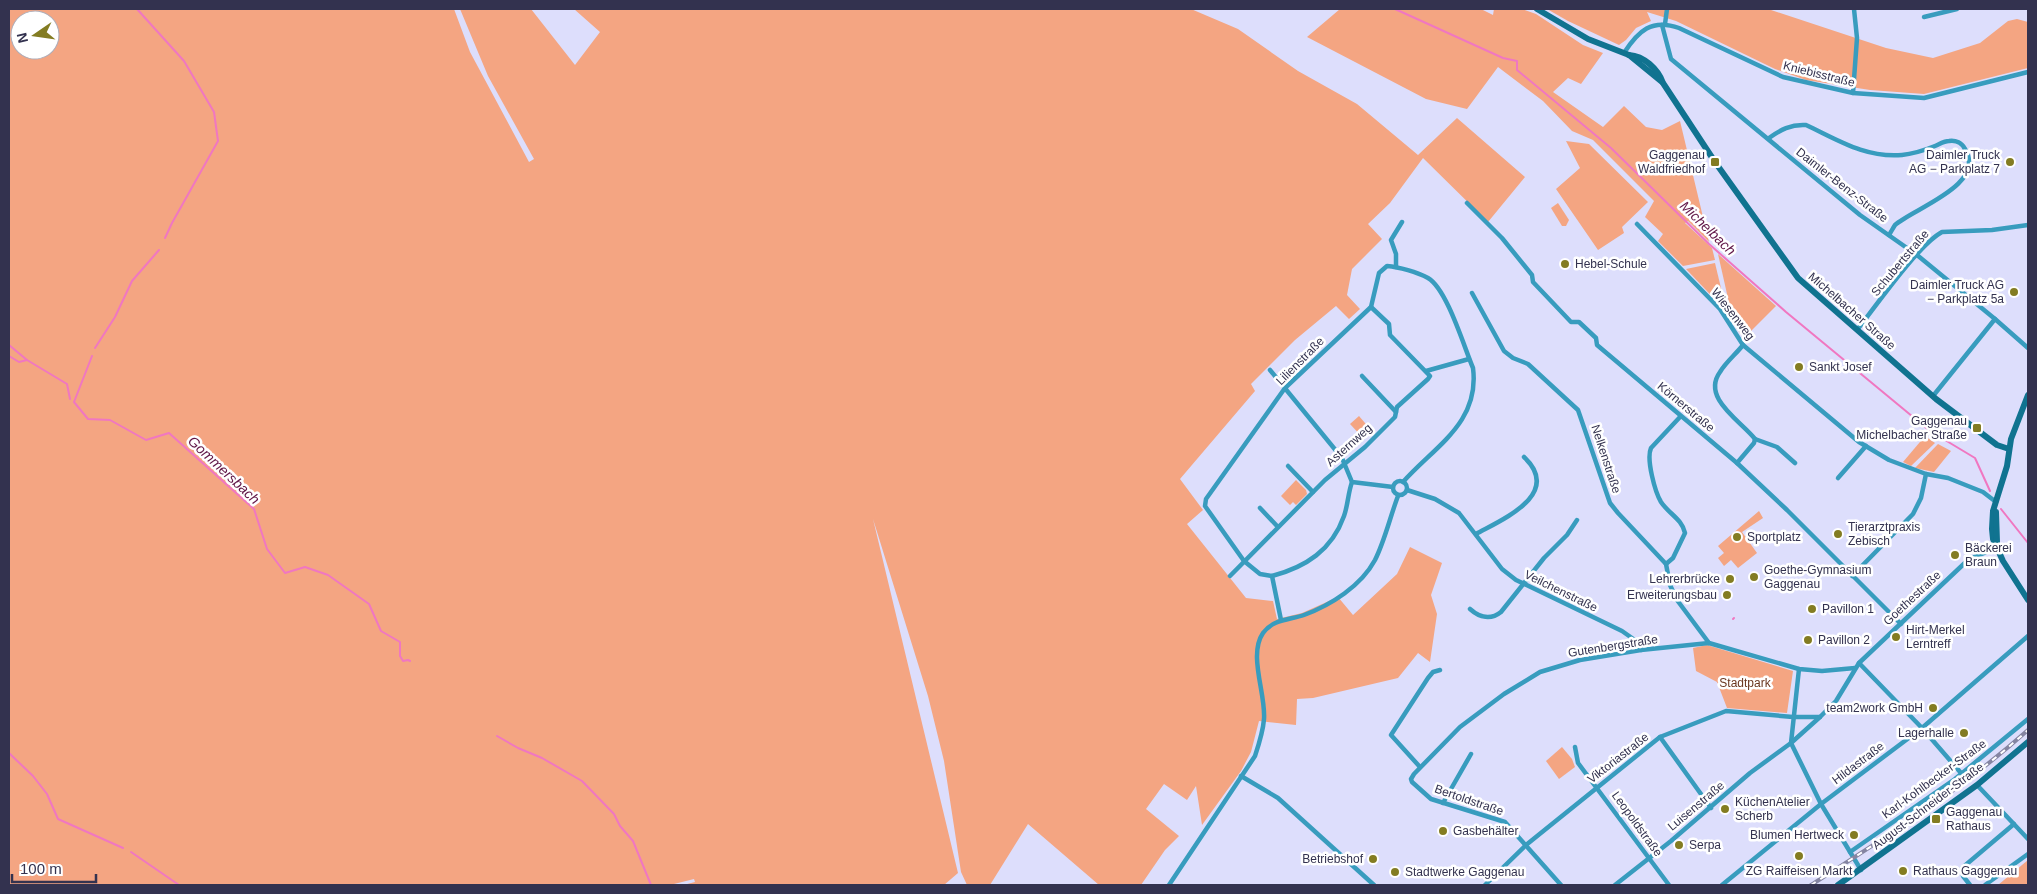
<svg xmlns="http://www.w3.org/2000/svg" width="2037" height="894" viewBox="0 0 2037 894" font-family="Arial,sans-serif">
  <style>
    .green { fill: #f4a582; fill-rule: evenodd }
    .lines { fill: none; stroke-linecap: round; stroke-linejoin: round }
    .stream { stroke: #f077c1; stroke-width: 2 }
    .street { stroke: #389cbe; stroke-width: 4.5 }
    .secondary { stroke: #107390; stroke-width: 6 }
    .rail-casing { stroke: #8585a2; stroke-width: 4 }
    .rail { stroke: #fff; stroke-width: 2; stroke-dasharray: 5.5; stroke-linecap: butt }
    .poi-dot { fill: #837c22; stroke: #fff; stroke-width: 2 }
    .labels { text-anchor: middle; dominant-baseline: central; stroke-width: 5; stroke-linejoin: round; paint-order: stroke }
    .street-label { font-size: 12px; fill: #33324f; stroke: #fff }
    .poi-label { font-size: 12px; fill: #33324f; stroke: #fff; text-anchor: start }
    .park-label { font-size: 12px; fill: #6a3720; stroke: #fff }
    .water-label { font-size: 14px; font-style: italic; fill: #601647; stroke: #fff }
  </style>
  <rect width="100%" height="100%" fill="#dddefc"/>
  <g class="green">
    <path d="M9,9H454L470,52L529,162L534,159L488,76L460,9H531L575,65L600,32L574,9H1191L1238,29L1298,71L1357,104L1418,155L1457,118L1525,177L1488,222L1423,158L1390,203L1368,224L1382,239L1352,269L1347,295L1360,309L1349,319L1336,306L1295,340L1251,384L1255,391L1180,479L1203,510L1187,524L1246,598L1273,601L1277,619L1302,613L1338,597L1353,615L1397,574L1410,547L1442,563L1431,595L1437,614L1430,662L1418,653L1398,678L1313,698L1297,699L1296,725L1259,721L1251,752L1241,771L1202,825L1196,786L1187,800L1164,784L1146,809L1179,836L1165,850L1141,885H1099L1028,824L990,885H967L961,872L944,761L928,696L873,519L958,873L944,885H683L695,882L694,879L670,885H9ZM20,20H50V50H20Z"/>
    <polygon points="1340,9 1481,9 1493,15 1494,9 1522,9 1536,14 1583,45 1603,53 1581,84 1568,78 1553,92 1603,127 1624,106 1646,127 1662,130 1680,121 1709,242 1688,221 1685,223 1712,248 1715,260 1683,266 1658,241 1663,234 1645,217 1654,201 1593,140 1572,131 1543,101 1498,67 1467,109 1426,99 1307,37"/>
    <polygon points="1547,9 1768,9 1886,48 1933,58 1980,43 2008,21 2017,19 2028,22 2028,68 1924,94 1870,90 1806,80 1775,69 1676,21 1647,12 1651,21 1636,28 1626,40 1619,45 1568,21"/>
    <polygon points="1566,141 1589,144 1648,202 1622,227 1624,233 1598,250 1556,189 1580,168"/>
    <polygon points="1558,203 1569,220 1566,226 1562,226 1551,208"/>
    <polygon points="1718,254 1776,306 1744,338 1734,325"/>
    <polygon points="1715,263 1726,309 1725,310 1686,269"/>
    <polygon points="1359,416 1371,430 1363,438 1350,424"/>
    <polygon points="1925,436 1935,443 1911,466 1903,462"/>
    <polygon points="1938,444 1951,451 1934,472 1915,468"/>
    <polygon points="1296,480 1306,490 1307,494 1296,505 1293,502 1290,505 1281,496"/>
    <polygon points="1759,511 1763,518 1742,532 1757,553 1738,568 1731,560 1724,566 1718,558 1724,553 1718,546"/>
    <polygon points="1707,645 1793,671 1787,713 1727,708 1717,682 1696,671 1693,648"/>
    <polygon points="1562,747 1572,759 1575,767 1559,779 1546,761"/>
    <polygon points="2028,860 2028,885 1998,885"/>
  </g>
  <g class="lines">
    <g class="stream">
      <polyline points="137,9 184,61 214,112 218,141 172,223 165,238"/>
      <polyline points="1395,9 1503,58 1517,61 1517,70 1611,148 1709,244 1786,312 1930,431 1975,458 1990,491"/>
      <polyline points="9,345 27,360 67,384 70,399"/>
      <polyline points="95,348 115,317 132,281 159,250"/>
      <polyline points="9,356 19,362 27,360"/>
      <polyline points="92,356 74,402 88,419 110,420 146,440 169,433 254,509 267,549 285,573 305,567 328,575 369,604 381,631 400,642 400,656 403,661 408,660 410,661"/>
      <polyline points="2001,509 2028,543"/>
      <polyline points="1733,619 1734,618"/>
      <polyline points="497,736 518,748 542,758 582,781 614,814 620,826 633,841 651,885"/>
      <polyline points="9,753 33,776 47,794 58,819 123,848"/>
      <polyline points="131,852 179,885"/>
    </g>
    <g class="street">
      <polyline points="1924,17 1957,9"/>
      <polyline points="1665,24 1667,9"/>
      <polyline points="1662,25 1671,59 1860,215 1917,255 1995,319 2028,348"/>
      <path d="M1624,53C1638,31 1652,18 1679,28L1783,77L1853,93L1924,98L2028,72"/>
      <polyline points="1853,93 1857,38 1854,9"/>
      <path d="M1769,138C1780,130 1791,124 1806,125C1838,140 1865,158 1902,155C1913,154 1925,150 1935,146C1940,144 1944,141 1949,141C1956,140 1962,143 1965,149C1987,185 1914,208 1895,225C1893,228 1891,232 1889,235"/>
      <polyline points="1467,203 1502,238 1532,275 1533,282 1571,322 1579,322 1596,338 1597,345 1737,463 1787,510 1901,624"/>
      <polyline points="1637,224 1720,309 1743,345 1859,442 1889,460 1926,474 1948,478 1983,492 1996,502"/>
      <polyline points="1396,267 1396,254 1391,240 1402,222"/>
      <polyline points="1472,293 1504,351 1513,358 1528,364 1578,410 1610,503 1618,513 1666,564 1670,585 1677,600 1709,643"/>
      <path d="M1857,330C1876,306 1918,245 1942,232L1992,230L2028,225"/>
      <polyline points="1270,370 1342,458 1352,482 1393,487"/>
      <polyline points="1426,371 1469,359"/>
      <polyline points="1362,376 1396,412"/>
      <polyline points="1933,396 1995,319"/>
      <polyline points="1755,439 1777,447 1795,463"/>
      <path d="M1737,463L1754,443L1755,439C1741,421 1701,398 1720,372C1726,362 1736,354 1743,345"/>
      <polyline points="1288,466 1313,492"/>
      <polyline points="1838,478 1866,446"/>
      <circle cx="1400" cy="488" r="7"/>
      <polyline points="1407,490 1435,499 1459,513 1502,569 1516,580 1622,631 1639,643 1641,650"/>
      <polyline points="1260,508 1277,526"/>
      <path d="M1476,534C1503,519 1563,494 1524,457"/>
      <path d="M1666,564L1673,558L1685,533C1682,519 1669,514 1661,502C1655,492 1646,459 1651,448L1680,417"/>
      <polyline points="1230,576 1325,480 1365,447 1395,417 1397,407 1428,379 1430,376 1390,335 1389,324 1371,307"/>
      <path d="M1272,576C1306,567 1332,550 1344,516C1348,505 1348,493 1352,482"/>
      <polyline points="1852,576 1913,514 1921,498 1926,474"/>
      <path d="M1470,609C1480,618 1491,620 1501,612L1544,558L1567,535L1577,520"/>
      <path d="M1281,620L1272,576L1260,574L1244,561L1205,506L1206,499L1285,388L1371,307L1379,273L1387,266C1399,267 1417,272 1428,278C1447,289 1464,347 1473,368C1480,423 1435,446 1403,482"/>
      <polyline points="1859,663 1922,728 1961,773"/>
      <polyline points="1799,669 1791,743 1821,804 1861,870"/>
      <polyline points="1660,737 1711,808"/>
      <polyline points="1575,747 1578,763 1669,885"/>
      <polyline points="1420,767 1391,735 1428,678 1433,672 1440,670"/>
      <polyline points="1241,776 1278,798 1374,885"/>
      <polyline points="1977,785 2028,839"/>
      <polyline points="1443,803 1471,754"/>
      <polyline points="1850,852 1955,779 2028,719"/>
      <path d="M1169,885L1255,756C1259,744 1263,732 1264,719C1266,694 1248,655 1263,633C1273,619 1290,620 1304,615C1331,605 1361,586 1375,560C1385,540 1390,517 1398,496"/>
      <polyline points="1485,885 1526,845 1660,737 1726,711 1793,717 1820,717"/>
      <polyline points="1561,885 1505,822 1431,799 1412,782 1411,779 1414,774 1460,727 1504,694 1540,672 1580,660 1641,650 1709,643 1799,669 1822,671 1855,668"/>
      <polyline points="1615,885 1671,841 1750,773 1791,743 1820,717 1836,701 1859,663 1969,559 1997,548"/>
      <polyline points="1722,885 1821,804 1922,728 2028,636"/>
      <polyline points="1970,885 1963,876 1962,868 2014,824"/>
      <polyline points="1985,885 2028,854"/>
    </g>
    <g class="secondary">
      <polyline points="1537,9 1588,39 1629,55 1662,82"/>
      <path d="M1629,55C1644,56 1658,69 1663,83L1715,162L1798,278L1936,399L1997,445L2009,449"/>
      <polyline points="2028,395 2011,439 2007,466 1993,511 1992,529 1993,539 2003,561 2028,600"/>
      <polyline points="1996,512 1997,542"/>
      <polyline points="1838,885 1977,785 2028,742"/>
    </g>
    <g class="rail-casing">
      <path id="rail" d="M1811,885C1886,837 1961,790 2028,730"/>
    </g>
    <use href="#rail" class="rail"/>
  </g>
  <g class="poi-dot">
    <rect x="1710" y="157" width="10" height="10" rx="2.5"/>
    <circle cx="2010" cy="162" r="5"/>
    <circle cx="1565" cy="264" r="5"/>
    <circle cx="2014" cy="292" r="5"/>
    <circle cx="1799" cy="367" r="5"/>
    <rect x="1972" y="423" width="10" height="10" rx="2.5"/>
    <circle cx="1838" cy="534" r="5"/>
    <circle cx="1737" cy="537" r="5"/>
    <circle cx="1955" cy="555" r="5"/>
    <circle cx="1754" cy="577" r="5"/>
    <circle cx="1730" cy="579" r="5"/>
    <circle cx="1727" cy="595" r="5"/>
    <circle cx="1812" cy="609" r="5"/>
    <circle cx="1896" cy="637" r="5"/>
    <circle cx="1808" cy="640" r="5"/>
    <circle cx="1933" cy="708" r="5"/>
    <circle cx="1964" cy="733" r="5"/>
    <circle cx="1725" cy="809" r="5"/>
    <rect x="1931" y="814" width="10" height="10" rx="2.5"/>
    <circle cx="1443" cy="831" r="5"/>
    <circle cx="1854" cy="835" r="5"/>
    <circle cx="1679" cy="845" r="5"/>
    <circle cx="1799" cy="856" r="5"/>
    <circle cx="1373" cy="859" r="5"/>
    <circle cx="1903" cy="871" r="5"/>
    <circle cx="1395" cy="872" r="5"/>
  </g>
  <g class="labels">
    <g class="street-label">
      <text transform="translate(1819 74) rotate(14)">Kniebisstraße</text>
      <text transform="translate(1842 185) rotate(38)">Daimler-Benz-Straße</text>
      <text transform="translate(1900 263) rotate(-50)">Schubertstraße</text>
      <text transform="translate(1852 311) rotate(41)">Michelbacher Straße</text>
      <text transform="translate(1733 314) rotate(52)">Wiesenweg</text>
      <text transform="translate(1300 361) rotate(-45)">Lilienstraße</text>
      <text transform="translate(1686 407) rotate(40)">Körnerstraße</text>
      <text transform="translate(1349 445) rotate(-42)">Asternweg</text>
      <text transform="translate(1606 459) rotate(72)">Nelkenstraße</text>
      <text transform="translate(1561 591) rotate(26)">Veilchenstraße</text>
      <text transform="translate(1912 598) rotate(-43)">Goethestraße</text>
      <text transform="translate(1613 646) rotate(-9)">Gutenbergstraße</text>
      <text transform="translate(1618 758) rotate(-38)">Viktoriastraße</text>
      <text transform="translate(1858 763) rotate(-37)">Hildastraße</text>
      <text transform="translate(1934 779) rotate(-36)">Karl-Kohlbecker-Straße</text>
      <text transform="translate(1469 800) rotate(19)">Bertoldstraße</text>
      <text transform="translate(1696 806) rotate(-40)">Luisenstraße</text>
      <text transform="translate(1928 806) rotate(-37)">August-Schneider-Straße</text>
      <text transform="translate(1637 824) rotate(54)">Leopoldstraße</text>
    </g>
    <g class="poi-label">
      <text x="1705" y="155" text-anchor="end">Gaggenau<tspan x="1705" dy="14">Waldfriedhof</tspan></text>
      <text x="2000" y="155" text-anchor="end">Daimler Truck<tspan x="2000" dy="14">AG − Parkplatz 7</tspan></text>
      <text x="1575" y="264">Hebel-Schule</text>
      <text x="2004" y="285" text-anchor="end">Daimler Truck AG<tspan x="2004" dy="14">− Parkplatz 5a</tspan></text>
      <text x="1809" y="367">Sankt Josef</text>
      <text x="1967" y="421" text-anchor="end">Gaggenau<tspan x="1967" dy="14">Michelbacher Straße</tspan></text>
      <text x="1848" y="527">Tierarztpraxis<tspan x="1848" dy="14">Zebisch</tspan></text>
      <text x="1747" y="537">Sportplatz</text>
      <text x="1965" y="548">Bäckerei<tspan x="1965" dy="14">Braun</tspan></text>
      <text x="1764" y="570">Goethe-Gymnasium<tspan x="1764" dy="14">Gaggenau</tspan></text>
      <text x="1720" y="579" text-anchor="end">Lehrerbrücke</text>
      <text x="1717" y="595" text-anchor="end">Erweiterungsbau</text>
      <text x="1822" y="609">Pavillon 1</text>
      <text x="1906" y="630">Hirt-Merkel<tspan x="1906" dy="14">Lerntreff</tspan></text>
      <text x="1818" y="640">Pavillon 2</text>
      <text x="1923" y="708" text-anchor="end">team2work GmbH</text>
      <text x="1954" y="733" text-anchor="end">Lagerhalle</text>
      <text x="1735" y="802">KüchenAtelier<tspan x="1735" dy="14">Scherb</tspan></text>
      <text x="1946" y="812">Gaggenau<tspan x="1946" dy="14">Rathaus</tspan></text>
      <text x="1453" y="831">Gasbehälter</text>
      <text x="1844" y="835" text-anchor="end">Blumen Hertweck</text>
      <text x="1689" y="845">Serpa</text>
      <text x="1363" y="859" text-anchor="end">Betriebshof</text>
      <text x="1799" y="871" text-anchor="middle">ZG Raiffeisen Markt</text>
      <text x="1913" y="871">Rathaus Gaggenau</text>
      <text x="1405" y="872">Stadtwerke Gaggenau</text>
    </g>
    <g class="park-label">
      <text x="1745" y="683">Stadtpark</text>
    </g>
    <g class="water-label">
      <text transform="translate(1708 228) rotate(44)">Michelbach</text>
      <text transform="translate(224 470) rotate(43)">Gommersbach</text>
    </g>
  </g>
  <rect width="2037" height="894" fill="none" stroke="#33324f" stroke-width="20"/>
  <g transform="translate(35 35) rotate(257)"><circle r="24" fill="#ffffff" stroke="#adadb9"/>
  <path d="M0-4L9 19L0 12L-9 19Z" fill="#837c22"/>
  <text y="-8" font-size="14" font-weight="bold" text-anchor="middle" fill="#33324f">N</text>
  </g>
  <path d="M12 874v8h84v-8" fill="none" stroke="#33324f" stroke-width="2.5"/>
  <text x="20" y="874" font-size="15" fill="#33324f" stroke="#ffffff" stroke-width="4" paint-order="stroke">100 m</text>
</svg>
